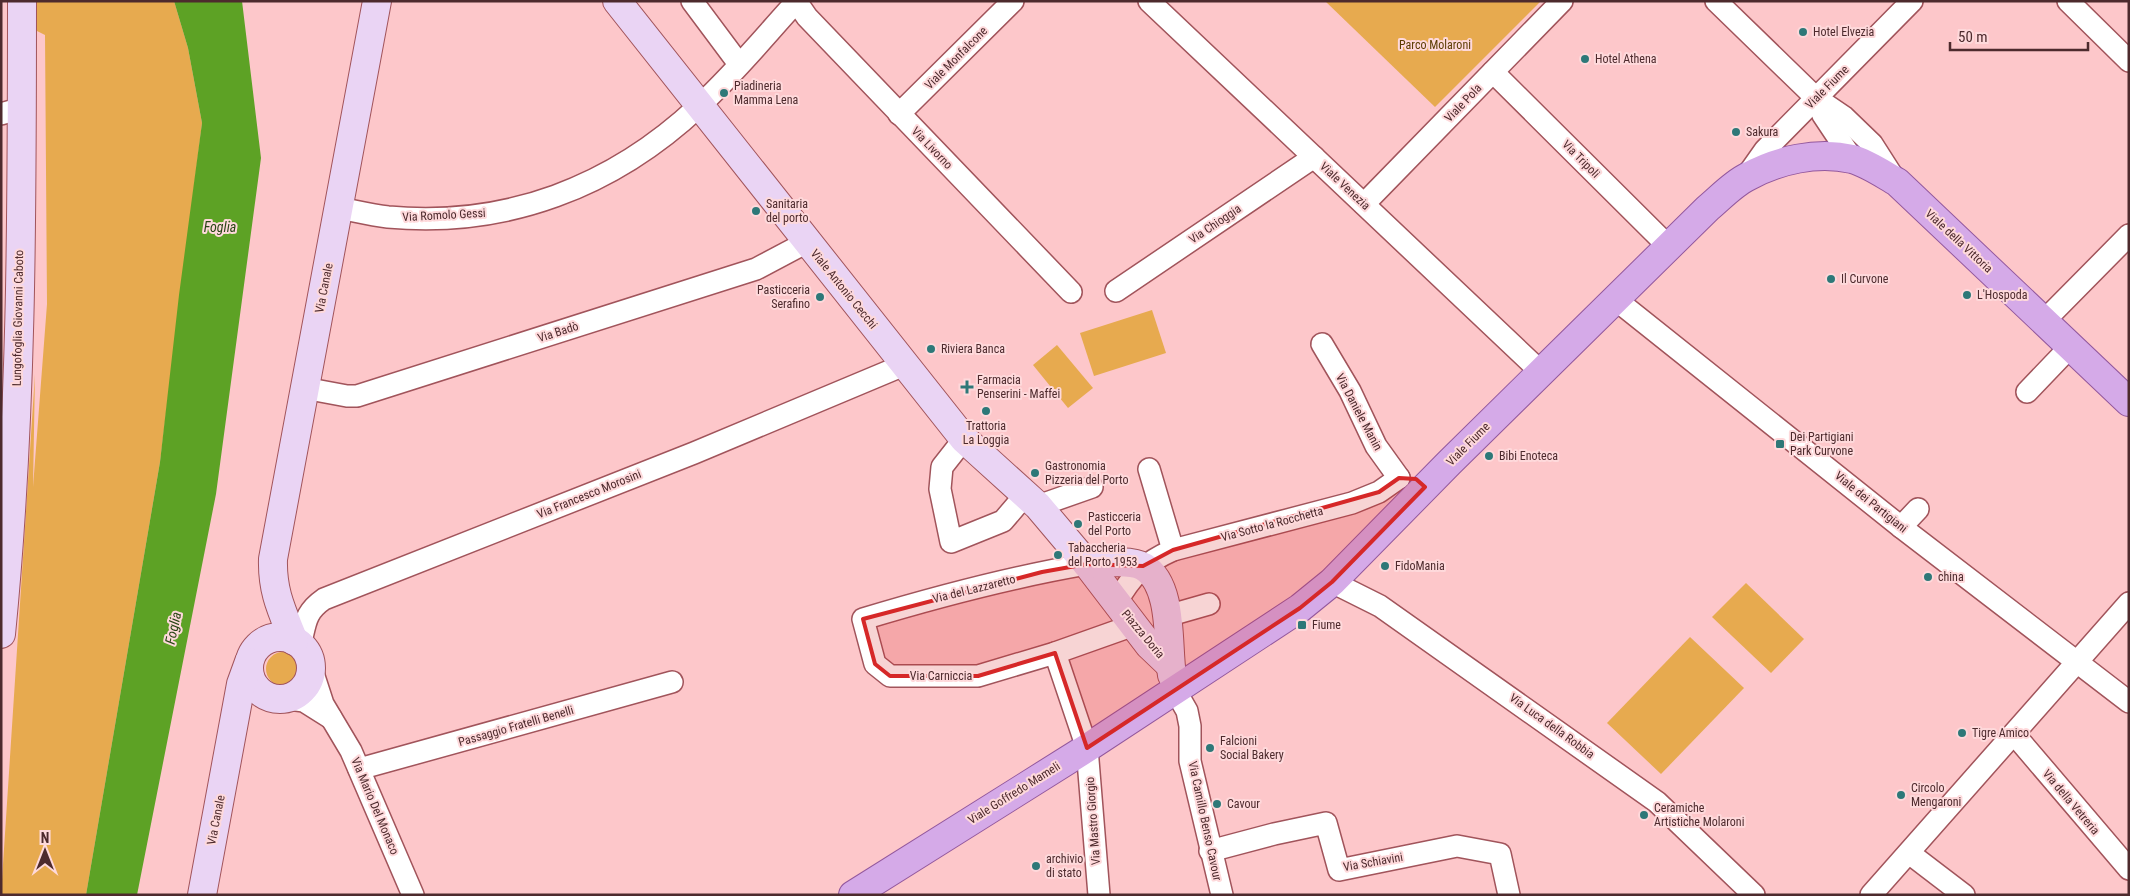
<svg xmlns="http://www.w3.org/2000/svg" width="2130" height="896" viewBox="0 0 2130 896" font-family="'Roboto Condensed',sans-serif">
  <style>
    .green { fill: #e7aa4f }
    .water { fill: #5da225 }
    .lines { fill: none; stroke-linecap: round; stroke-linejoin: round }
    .street-casing { stroke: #a1545b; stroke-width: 24 }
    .secondary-casing { stroke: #a1545b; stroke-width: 30 }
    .primary-casing { stroke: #93589d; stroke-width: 30 }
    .street { stroke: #fff; stroke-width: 21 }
    .secondary { stroke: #ead4f4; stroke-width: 28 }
    .primary { stroke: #d5aae8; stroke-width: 28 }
    .marked { fill: #d62828; fill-opacity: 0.2; stroke: #d62828; stroke-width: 4; stroke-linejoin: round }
    .poi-dot { fill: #2e7878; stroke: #fed9db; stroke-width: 2 }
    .labels { text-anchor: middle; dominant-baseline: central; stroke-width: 4; stroke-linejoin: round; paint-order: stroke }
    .poi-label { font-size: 12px; fill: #4d2a2d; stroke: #fed9db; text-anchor: start }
    .park-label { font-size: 12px; fill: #5c3c02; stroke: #fed9db }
    .street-label { font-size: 12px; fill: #4d2a2d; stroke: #fed9db }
    .water-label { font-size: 14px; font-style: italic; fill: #294516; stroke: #fed9db }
  </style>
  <rect width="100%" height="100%" fill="#fdc7ca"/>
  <g class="green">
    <polygon points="36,1 174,1 188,48 202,123 160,462 86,895 1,895 35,374 33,487 47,304 45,35 35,30"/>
    <polygon points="1325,1 1541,1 1435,107"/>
    <polygon points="1152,310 1166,353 1094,376 1080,333"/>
    <polygon points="1057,345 1093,388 1068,408 1033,365"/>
    <polygon points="1746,583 1804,639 1771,673 1712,617"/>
    <polygon points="1690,637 1744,688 1661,774 1607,723"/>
    <circle cx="283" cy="669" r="17"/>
  </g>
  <polygon class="water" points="174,1 242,1 261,158 216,494 137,895 86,895 160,462 179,295 202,123 188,48"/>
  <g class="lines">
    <g class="street-casing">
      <g id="street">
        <polyline points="692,1 739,64"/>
        <polyline points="796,1 807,17 1071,292"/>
        <polyline points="1149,1 1541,372"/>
        <polyline points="1716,1 1816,98 1844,117 1872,144 1895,180"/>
        <polyline points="2068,1 2129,61"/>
        <polyline points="1493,72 1669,247"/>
        <polyline points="1817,100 1823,115 1853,160"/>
        <polyline points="1,114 22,108"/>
        <polyline points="899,114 1013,1"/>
        <polyline points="1746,177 1765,150 1912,1"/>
        <polyline points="1364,204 1562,1"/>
        <path d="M339,208C355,211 371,215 388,217C506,228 613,187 699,106C734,74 765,36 797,1"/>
        <polyline points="1116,291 1314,157"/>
        <polyline points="1615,299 1901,527 2129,702"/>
        <polyline points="2045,320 2129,235"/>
        <polyline points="1322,344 1350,391 1376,446 1399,478"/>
        <polyline points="304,388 347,396 357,396 756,269 807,242"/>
        <polyline points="2027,392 2071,346"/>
        <polyline points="964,439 942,467 940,489 951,542 1003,521 1026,494"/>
        <polyline points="1149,469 1173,550"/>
        <polyline points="1038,506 1092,487"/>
        <polyline points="1901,527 1918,509"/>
        <path d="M1087,564C1011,577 936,597 863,619L875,664L890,676H978L1055,653L1134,625"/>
        <polyline points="1332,582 1380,606 1657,802 1754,895"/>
        <path d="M1116,603C1132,575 1144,563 1173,550L1352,503L1379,492L1399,478"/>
        <polyline points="1167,616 1209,604"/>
        <path d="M300,646C306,623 304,613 324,599L694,453L904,365"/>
        <polyline points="1055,653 1087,748 1099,895"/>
        <polyline points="311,667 323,704 351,751 413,895"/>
        <polyline points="1175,690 1187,711 1190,726 1190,761 1222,895"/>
        <polyline points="289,699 304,701 331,718"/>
        <polyline points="2014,734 2129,869"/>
        <polyline points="359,769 672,682"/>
        <polyline points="1210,851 1274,834 1326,823 1339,870 1457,846 1500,854 1509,895"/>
        <polyline points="1909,853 1964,895"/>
        <polyline points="1871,895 2129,603"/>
      </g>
    </g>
    <g class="secondary-casing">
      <g id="secondary">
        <polyline points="617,1 964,439 1038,506 1087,564 1149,645 1170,665"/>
        <path d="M1087,564C1102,563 1131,559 1144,567C1174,586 1167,646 1172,675"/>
        <path d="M1,634C22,424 22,212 22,1"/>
        <circle cx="280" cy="668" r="31"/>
        <path d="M294,641C282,611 272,592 273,559L377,1"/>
        <polyline points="202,895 241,684 249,662"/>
      </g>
    </g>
    <g class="primary-casing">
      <path id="primary" d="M853,895L1087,748L1300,608L1332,582L1449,463L1708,208C1720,198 1733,184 1747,177C1778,160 1817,151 1852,159C1867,163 1883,174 1897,182L2129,402"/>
    </g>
    <use href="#street" class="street"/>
    <use href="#secondary" class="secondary"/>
    <use href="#primary" class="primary"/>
  </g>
  <path class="marked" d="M1399,478L1416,479L1425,487L1332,582L1300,608L1087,748L1055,653L978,676H890L875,664L863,619L1042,572L1087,564L1143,566L1173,550L1379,492Z"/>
  <g class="poi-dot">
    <circle cx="1803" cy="32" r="5"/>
    <circle cx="1585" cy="59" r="5"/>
    <circle cx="724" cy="93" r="5"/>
    <circle cx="1736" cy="132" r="5"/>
    <circle cx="756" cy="211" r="5"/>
    <circle cx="1831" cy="279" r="5"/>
    <circle cx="1967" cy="295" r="5"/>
    <circle cx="820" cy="297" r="5"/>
    <circle cx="931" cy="349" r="5"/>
    <path d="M964.5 379.5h5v5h5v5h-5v5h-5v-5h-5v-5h5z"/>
    <circle cx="986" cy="411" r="5"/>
    <rect x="1775" y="439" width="10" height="10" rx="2.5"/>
    <circle cx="1489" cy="456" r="5"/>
    <circle cx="1035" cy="473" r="5"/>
    <circle cx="1078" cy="524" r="5"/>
    <circle cx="1058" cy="555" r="5"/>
    <circle cx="1385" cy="566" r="5"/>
    <circle cx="1928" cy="577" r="5"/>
    <rect x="1297" y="620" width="10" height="10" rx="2.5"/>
    <circle cx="1962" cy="733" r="5"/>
    <circle cx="1210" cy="748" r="5"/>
    <circle cx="1901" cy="795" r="5"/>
    <circle cx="1217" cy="804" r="5"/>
    <circle cx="1644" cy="815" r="5"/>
    <circle cx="1036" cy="866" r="5"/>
  </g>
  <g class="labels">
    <g class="poi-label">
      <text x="1813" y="32">Hotel Elvezia</text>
      <text x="1595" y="59">Hotel Athena</text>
      <text x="734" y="86">Piadineria<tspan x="734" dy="14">Mamma Lena</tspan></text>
      <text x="1746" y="132">Sakura</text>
      <text x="766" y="204">Sanitaria<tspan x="766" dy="14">del porto</tspan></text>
      <text x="1841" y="279">Il Curvone</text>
      <text x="810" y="290" text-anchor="end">Pasticceria<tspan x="810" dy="14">Serafino</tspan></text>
      <text x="1977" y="295">L'Hospoda</text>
      <text x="941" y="349">Riviera Banca</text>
      <text x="977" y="380">Farmacia<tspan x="977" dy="14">Penserini - Maffei</tspan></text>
      <text x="986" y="426" text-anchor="middle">Trattoria<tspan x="986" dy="14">La Loggia</tspan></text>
      <text x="1790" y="437">Dei Partigiani<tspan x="1790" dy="14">Park Curvone</tspan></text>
      <text x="1499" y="456">Bibi Enoteca</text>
      <text x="1045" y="466">Gastronomia<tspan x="1045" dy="14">Pizzeria del Porto</tspan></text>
      <text x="1088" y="517">Pasticceria<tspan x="1088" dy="14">del Porto</tspan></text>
      <text x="1068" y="548">Tabaccheria<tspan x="1068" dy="14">del Porto 1953</tspan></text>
      <text x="1395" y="566">FidoMania</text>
      <text x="1938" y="577">china</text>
      <text x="1312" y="625">Fiume</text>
      <text x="1972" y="733">Tigre Amico</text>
      <text x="1220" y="741">Falcioni<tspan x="1220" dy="14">Social Bakery</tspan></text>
      <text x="1911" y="788">Circolo<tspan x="1911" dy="14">Mengaroni</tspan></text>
      <text x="1227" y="804">Cavour</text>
      <text x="1654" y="808">Ceramiche<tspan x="1654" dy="14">Artistiche Molaroni</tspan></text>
      <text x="1046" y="859">archivio<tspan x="1046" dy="14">di stato</tspan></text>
    </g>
    <g class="park-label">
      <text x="1435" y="45">Parco Molaroni</text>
    </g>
    <g class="street-label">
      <text transform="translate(956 58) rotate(-45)">Viale Monfalcone</text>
      <text transform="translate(1827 87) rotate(-45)">Viale Fiume</text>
      <text transform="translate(1463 103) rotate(-46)">Viale Pola</text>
      <text transform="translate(932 148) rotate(46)">Via Livorno</text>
      <text transform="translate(1581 159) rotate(45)">Via Tripoli</text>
      <text transform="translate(1345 186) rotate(43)">Viale Venezia</text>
      <text transform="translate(444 215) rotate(-3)">Via Romolo Gessi</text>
      <text transform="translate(1215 224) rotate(-34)">Via Chioggia</text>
      <text transform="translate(1959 241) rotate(43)">Viale della Vittoria</text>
      <text transform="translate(324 288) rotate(-79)">Via Canale</text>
      <text transform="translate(844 289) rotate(51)">Viale Antonio Cecchi</text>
      <text transform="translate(18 318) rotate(-89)">Lungofoglia Giovanni Caboto</text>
      <text transform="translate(558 332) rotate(-18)">Via Badò</text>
      <text transform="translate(1359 412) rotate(62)">Via Daniele Manin</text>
      <text transform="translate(1468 444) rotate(-45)">Viale Fiume</text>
      <text transform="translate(589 494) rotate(-22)">Via Francesco Morosini</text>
      <text transform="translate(1871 502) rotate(39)">Viale dei Partigiani</text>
      <text transform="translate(1272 524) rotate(-15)">Via Sotto la Rocchetta</text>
      <text transform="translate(974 589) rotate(-14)">Via del Lazzaretto</text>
      <text transform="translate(1143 634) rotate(50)">Piazza Doria</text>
      <text x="941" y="676">Via Carniccia</text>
      <text transform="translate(516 726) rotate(-16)">Passaggio Fratelli Benelli</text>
      <text transform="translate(1552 726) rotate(36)">Via Luca della Robbia</text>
      <text transform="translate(1014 793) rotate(-32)">Viale Goffredo Mameli</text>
      <text transform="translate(2071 802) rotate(50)">Via della Vetreria</text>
      <text transform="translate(375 806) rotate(67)">Via Mario Del Monaco</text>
      <text transform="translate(216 820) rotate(-79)">Via Canale</text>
      <text transform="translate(1093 821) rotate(-94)">Via Mastro Giorgio</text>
      <text transform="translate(1205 821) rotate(78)">Via Camillo Benso Cavour</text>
      <text transform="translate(1373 862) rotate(-10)">Via Schiavini</text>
    </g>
    <g class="water-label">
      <text x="220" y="227">Foglia</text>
      <text transform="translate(173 628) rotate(-78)">Foglia</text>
    </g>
  </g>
  <rect width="2130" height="896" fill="none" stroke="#4d2a2d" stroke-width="5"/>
  <g transform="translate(45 851)" stroke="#fed9db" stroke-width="4" paint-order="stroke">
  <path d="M0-4L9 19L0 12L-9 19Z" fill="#4d2a2d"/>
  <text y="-8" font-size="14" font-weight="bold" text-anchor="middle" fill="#4d2a2d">N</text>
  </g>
  <path d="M1950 42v8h138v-8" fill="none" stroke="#4d2a2d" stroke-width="2.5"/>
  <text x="1958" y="42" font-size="15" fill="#4d2a2d" stroke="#fed9db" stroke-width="4" paint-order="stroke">50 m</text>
</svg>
